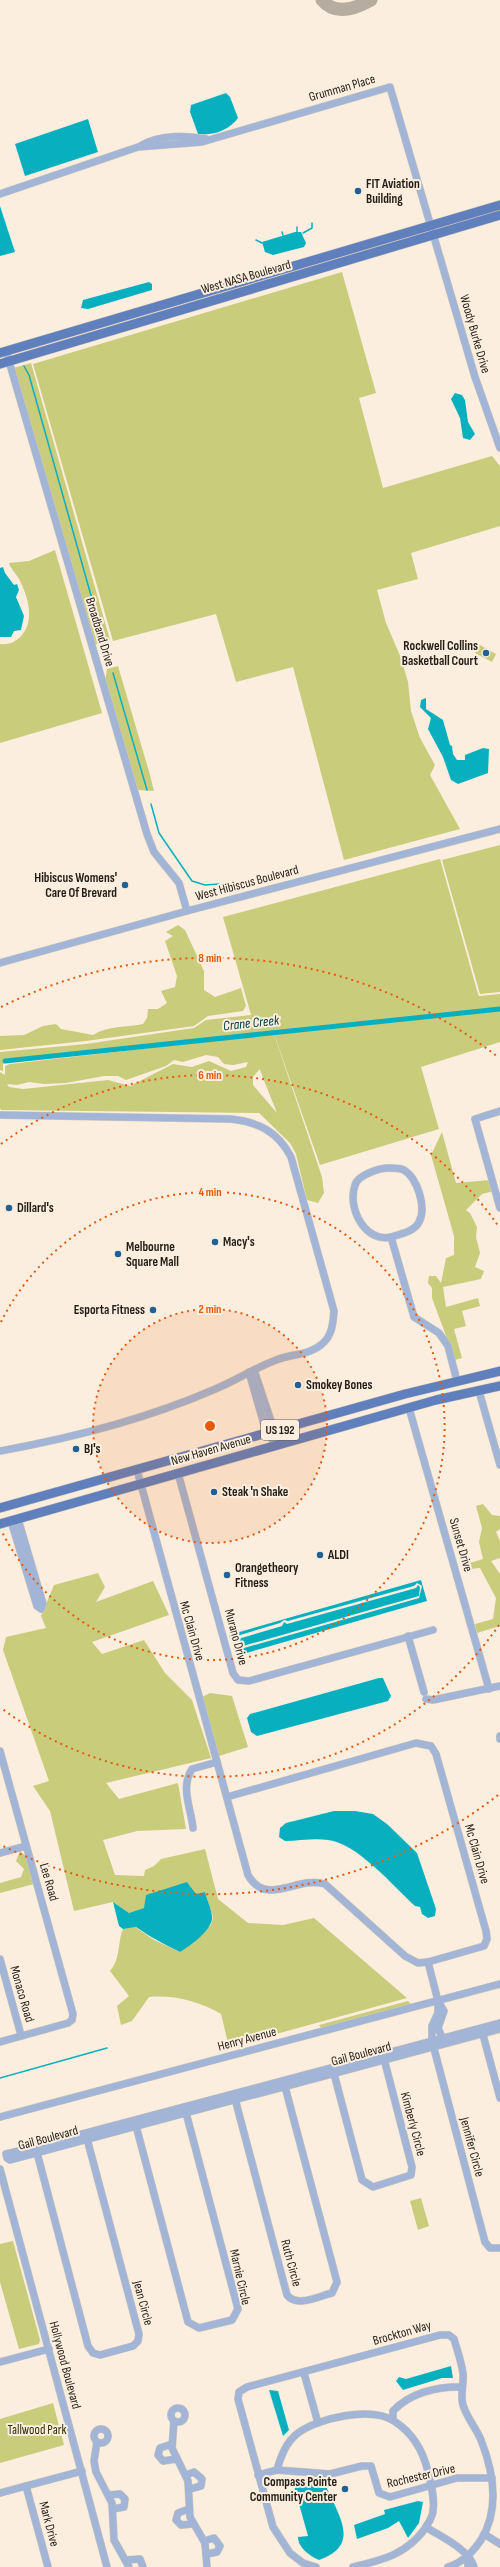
<svg xmlns="http://www.w3.org/2000/svg" width="500" height="2567" viewBox="0 0 500 2567" font-family="'Sofia Sans Condensed',sans-serif">
  <style>
    .green { fill: #c9cc7b; fill-rule: evenodd }
    .water { fill: #08b0bf }
    .lines { fill: none; stroke-linecap: round; stroke-linejoin: round }
    .stream { stroke: #08b0bf; stroke-width: 1.5 }
    .canal { stroke: #08b0bf; stroke-width: 5 }
    .taxiway { stroke: #b6ac9f; stroke-width: 13 }
    .minor-casing { stroke: #d4c9ba; stroke-width: 8 }
    .major-casing { stroke: #d4c9ba; stroke-width: 10 }
    .minor { stroke: #a2b5d6; stroke-width: 7 }
    .major { stroke: #6080bd; stroke-width: 9 }
    .ring { fill: none; stroke: #e8590c; stroke-width: 2; stroke-dasharray: 2 4 }
    .poi-dot { fill: #1f6197; stroke: #fbeede; stroke-width: 1.5 }
    .labels { text-anchor: middle; dominant-baseline: central; stroke-width: 4; stroke-linejoin: round; paint-order: stroke }
    .shield { fill: #fbeede; stroke: #645c53; stroke-width: 1 }
    .shield-label { font-size: 12px; font-weight: bold; fill: #231e18 }
    .street-label { font-size: 13px; fill: #231e18; stroke: #fbeede }
    .poi-label { font-size: 13px; font-weight: bold; fill: #231e18; stroke: #fbeede; text-anchor: start }
    .park-label { font-size: 13px; fill: #2d2d04; stroke: #fbeede }
    .water-label { font-size: 14px; font-style: italic; fill: #004046; stroke: #fbeede }
    .centre { fill: #e8590c; stroke: #fbeede; stroke-width: 2 }
    .ring-label { font-size: 12px; text-anchor: middle; font-weight: bold; fill: #e8590c; stroke: #fbeede; stroke-width: 4; stroke-linejoin: round; paint-order: stroke }
  </style>
  <rect width="100%" height="100%" fill="#fbeede"/>
  <g class="green">
    <polygon points="342,272 376,393 359,398 383,488 492,456 500,466 500,526 411,553 418,579 377,590 386,623 401,658 408,682 411,711 420,738 435,765 430,775 460,829 344,860 293,667 236,682 216,614 113,641 33,364"/>
    <polygon points="31,363 110,640 94,645 13,368"/>
    <path d="M55,550L102,713L0,743V644C9,645 16,642 22,635C35,620 28,596 19,579C16,573 11,570 9,563L29,561Z"/>
    <polygon points="480,645 496,654 492,662 475,653"/>
    <polygon points="118,666 150,775 154,791 138,790 105,682 107,669"/>
    <polygon points="500,845 500,992 480,994 442,860"/>
    <polygon points="440,859 478,994 479,996 500,994 500,1042 421,1067 439,1129 320,1165 273,1031 9,1061 3,1064 3,1071 0,1070 0,1052 86,1044 194,1028 206,1020 251,1015 223,917"/>
    <path d="M178,925L185,930L204,971V990L215,997L241,988L246,1006L243,1011L208,1016L194,1026L86,1041L0,1050V1036L24,1035L43,1026L56,1024L61,1029L93,1035C109,1025 125,1028 143,1024L147,1018L148,1009H158L167,1003L161,991L175,987L177,976L165,941L173,936L166,932Z"/>
    <path d="M274,1034L322,1177L324,1193L318,1203L307,1200L296,1154L290,1143L259,1113L1,1110L0,1108V1072L5,1075V1066L10,1064ZM206,1055L218,1057L224,1064L233,1065L248,1062L246,1067L231,1071L209,1061L192,1067L173,1064L130,1086L108,1080L23,1089L9,1087L7,1084L17,1085L29,1082L44,1084L66,1083L104,1076H118L126,1080L166,1066L174,1060L183,1062ZM260,1069L261,1073L277,1113L253,1085V1077Z"/>
    <polygon points="442,1132 456,1183 490,1180 494,1191 482,1194 466,1210 470,1213 477,1227 476,1237 480,1253 475,1267 484,1271 481,1279 443,1287 446,1307 478,1298 480,1306 462,1311 466,1326 454,1329 462,1358 455,1360 432,1298 432,1288 428,1283 429,1276 436,1276 441,1283 446,1258 454,1255 454,1236 431,1155"/>
    <polygon points="483,1504 492,1515 500,1516 500,1529 496,1532 500,1541 500,1558 491,1561 500,1574 500,1626 477,1633 475,1624 493,1619 496,1598 480,1568 471,1569 470,1563 483,1559 479,1542 482,1528 476,1506"/>
    <path d="M98,1573L105,1587L96,1602L153,1581L169,1615L92,1642L102,1654L144,1640L165,1673L192,1700L211,1758L106,1783L119,1799L178,1783L186,1829L137,1831L103,1840L115,1875L144,1876L145,1870L154,1866L161,1859L205,1849L218,1899L248,1923L283,1925L314,1918L407,1998L229,2047L221,2014C198,2001 175,1995 149,1997L132,2021L121,2025L117,2006L129,1996L110,1971C121,1958 117,1944 123,1929L135,1927L154,1940L180,1952L211,1925L213,1917L205,1892L129,1913L113,1902L74,1911L50,1811L33,1786L49,1781L3,1650L6,1637L46,1628L41,1616L54,1585Z"/>
    <polygon points="210,1693 232,1696 248,1747 219,1756 202,1697"/>
    <polygon points="20,1851 27,1857 34,1884 0,1893 0,1883 21,1877 24,1869 16,1861"/>
    <polygon points="408,2001 412,2005 322,2029 319,2025"/>
    <polygon points="421,2198 429,2226 418,2230 410,2201"/>
    <polygon points="13,2241 40,2340 39,2344 19,2349 0,2282 0,2244"/>
    <polygon points="53,2403 64,2445 0,2463 0,2419"/>
  </g>
  <g class="water">
    <path d="M226,93L230,97L238,118C229,130 214,136 198,134L190,112L191,105Z"/>
    <polygon points="88,119 98,152 25,176 15,144"/>
    <polygon points="0,206 15,252 0,256"/>
    <polygon points="295,232 301,232 306,243 304,247 273,255 265,252 262,242"/>
    <polygon points="149,282 152,284 152,290 88,309 81,308 83,300"/>
    <polygon points="455,393 462,395 465,400 468,422 475,434 470,440 463,438 460,418 451,399"/>
    <polygon points="3,567 5,573 14,585 17,584 19,590 16,597 24,616 21,630 14,631 11,637 0,637 0,568"/>
    <polygon points="426,698 426,709 443,720 450,745 452,746 453,754 457,760 465,760 465,755 483,748 489,749 488,773 458,784 451,780 443,757 428,729 431,718 420,707 421,700"/>
    <polygon points="421,1580 427,1601 236,1656 232,1643 236,1648 244,1648 419,1598 422,1586 417,1583 414,1586 288,1621 284,1620 280,1623 237,1636 233,1634 230,1638 229,1635"/>
    <polygon points="418,1585 420,1587 419,1596 243,1646 237,1646 232,1640 233,1637 238,1639 282,1626 284,1622 287,1624 416,1588"/>
    <polygon points="379,1678 383,1678 391,1696 388,1701 257,1736 251,1732 247,1718 250,1714"/>
    <path d="M334,1811H355L373,1814L387,1824L417,1853L436,1909L435,1916L428,1918L422,1914L420,1907L415,1906C393,1886 357,1843 328,1840C313,1838 299,1841 285,1841L279,1837L280,1828L286,1823Z"/>
    <path d="M187,1882L196,1894L205,1892C207,1900 211,1908 212,1916C214,1929 190,1946 180,1952C164,1944 150,1937 136,1927L123,1929L119,1926L113,1902L129,1913L144,1908L146,1895Z"/>
    <polygon points="451,2366 453,2378 442,2378 403,2390 396,2381 399,2377 406,2379"/>
    <polygon points="269,2390 278,2391 289,2430 283,2436"/>
    <path d="M304,2483L326,2486C338,2515 362,2545 319,2560C310,2556 298,2548 298,2537L308,2536L294,2486Z"/>
    <polygon points="418,2501 423,2502 419,2523 408,2538 399,2521 388,2528 357,2539 354,2525 385,2514 384,2510"/>
  </g>
  <g class="lines">
    <g class="stream">
      <polyline points="297,227 297,232"/>
      <polyline points="282,232 283,235"/>
      <polyline points="303,233 312,228 312,223"/>
      <polyline points="256,240 262,243"/>
      <polyline points="24,366 29,375 108,656"/>
      <polyline points="113,673 147,790"/>
      <polyline points="151,804 159,833 192,881 205,885 219,884 222,890"/>
      <polyline points="0,2078 107,2048"/>
    </g>
    <polyline class="canal" points="5,1061 500,1009"/>
    <path class="taxiway" d="M322,0C335,16 355,9 371,0"/>
    <g class="minor-casing">
      <g id="minor">
        <path d="M142,145C160,135 186,135 206,139"/>
        <polyline points="0,194 138,147 202,142 390,87 475,377 500,448"/>
        <polyline points="6,351 147,834 154,852 179,883 187,911"/>
        <polyline points="0,963 187,911 500,829"/>
        <polyline points="500,1111 475,1119 500,1208"/>
        <path d="M0,1115L231,1119C259,1122 278,1132 291,1157L334,1311C333,1324 332,1336 322,1344C310,1355 291,1354 276,1360C255,1368 235,1381 213,1390C146,1419 72,1438 0,1451"/>
        <path d="M391,1237C365,1243 347,1208 355,1185C358,1175 379,1168 389,1168C393,1168 400,1168 404,1170C417,1178 427,1207 419,1222C414,1232 400,1234 391,1237L414,1317L439,1333L448,1346L457,1381"/>
        <polyline points="254,1370 273,1427 270,1432"/>
        <polyline points="249,1372 265,1428 270,1432 274,1446"/>
        <polyline points="479,1391 500,1465"/>
        <polyline points="409,1408 489,1689"/>
        <path d="M137,1470L248,1875C267,1908 297,1875 325,1884L405,1956L418,1963L428,1962L484,1946L487,1939L486,1931L436,1754L431,1746L416,1743L227,1797"/>
        <polyline points="178,1473 233,1673 238,1680 249,1681 433,1630"/>
        <polyline points="11,1521 37,1606 41,1609 43,1604 18,1519"/>
        <polyline points="408,1636 424,1692"/>
        <polyline points="426,1699 433,1700 500,1686"/>
        <polyline points="500,1736 500,1739"/>
        <polyline points="0,1751 73,2014 72,2020 68,2023 0,2042"/>
        <path d="M193,1828C191,1808 180,1787 192,1769L217,1762"/>
        <polyline points="0,1853 26,1846"/>
        <polyline points="0,1959 21,2035"/>
        <polyline points="428,1962 438,2001 438,2013 432,2026 432,2041 485,2242 490,2248 500,2248"/>
        <polyline points="438,2001 444,2011 438,2028 444,2042"/>
        <polyline points="500,2023 14,2152 6,2154 7,2158 10,2160 500,2029"/>
        <polyline points="482,2031 500,2098"/>
        <polyline points="333,2070 362,2180 373,2187 411,2175 412,2167 383,2055"/>
        <path d="M234,2095L287,2295C297,2308 319,2296 332,2293L337,2282L284,2083"/>
        <polyline points="0,2117 500,1984"/>
        <polyline points="135,2122 188,2322 199,2328 232,2320 238,2309 185,2109"/>
        <polyline points="36,2149 88,2346 93,2353 100,2355 133,2346 138,2341 139,2334 86,2135"/>
        <polyline points="0,2169 107,2567"/>
        <polyline points="0,2362 49,2349"/>
        <polyline points="304,2373 318,2423"/>
        <circle cx="178" cy="2415" r="7"/>
        <path d="M393,2420V2411C410,2393 437,2386 462,2387"/>
        <polyline points="174,2421 172,2448 188,2481 190,2517 205,2543 207,2567"/>
        <circle cx="101" cy="2436" r="7"/>
        <polyline points="97,2442 94,2461 96,2472 112,2503 114,2540 129,2567"/>
        <polyline points="172,2444 160,2448 158,2455 163,2461 176,2459"/>
        <path d="M277,2470C281,2456 286,2442 298,2433C318,2418 371,2406 394,2421C413,2433 423,2450 428,2472C431,2484 435,2499 433,2511C433,2517 427,2525 424,2530C405,2555 382,2560 353,2567"/>
        <polyline points="186,2475 194,2472 202,2479 201,2486 190,2489"/>
        <polyline points="258,2475 277,2470 330,2474 362,2466 371,2466 379,2493 390,2497 457,2478 492,2478"/>
        <polyline points="26,2486 48,2567"/>
        <polyline points="0,2493 82,2471"/>
        <polyline points="109,2495 120,2494 125,2499 124,2507 113,2509"/>
        <polyline points="189,2509 178,2513 176,2520 181,2525 193,2524"/>
        <path d="M426,2527C441,2537 469,2549 474,2567"/>
        <polyline points="484,2534 500,2544"/>
        <polyline points="204,2541 214,2538 220,2546 217,2552 207,2554"/>
        <polyline points="127,2560 140,2559 143,2567"/>
        <path d="M316,2567L303,2563L290,2553L273,2527L238,2399L239,2392L247,2387L440,2335H449L454,2339C457,2350 462,2363 463,2374C464,2384 460,2395 463,2405C467,2418 476,2428 481,2440C494,2473 500,2509 481,2540C473,2552 462,2563 448,2567"/>
        <polyline points="468,2567 468,2556"/>
      </g>
    </g>
    <g class="major-casing">
      <g id="major">
        <polyline points="0,353 500,205"/>
        <polyline points="0,364 500,215"/>
        <polyline points="0,1508 405,1394 500,1371"/>
        <polyline points="0,1524 436,1400 500,1386"/>
      </g>
    </g>
    <use href="#minor" class="minor"/>
    <use href="#major" class="major"/>
  </g>
  <circle cx="210" cy="1426" r="117" fill="#e8590c" fill-opacity=".12"/>
  <g class="ring">
    <circle cx="210" cy="1426" r="117"/>
    <path d="M1 1322A234 234 0 1 1 1 1530"/>
    <path d="M499 1625A351 351 0 0 1 1 1708M1 1144A351 351 0 0 1 499 1227"/>
    <path d="M498 1795A468 468 0 0 1 1 1845M1 1007A468 468 0 0 1 498 1057"/>
  </g>
  <g class="poi-dot">
    <circle cx="358" cy="191" r="4"/>
    <circle cx="486" cy="653" r="4"/>
    <circle cx="125" cy="885" r="4"/>
    <circle cx="9" cy="1208" r="4"/>
    <circle cx="215" cy="1242" r="4"/>
    <circle cx="118" cy="1254" r="4"/>
    <circle cx="153" cy="1310" r="4"/>
    <circle cx="298" cy="1385" r="4"/>
    <circle cx="76" cy="1449" r="4"/>
    <circle cx="214" cy="1492" r="4"/>
    <circle cx="320" cy="1555" r="4"/>
    <circle cx="227" cy="1575" r="4"/>
    <circle cx="345" cy="2489" r="4"/>
  </g>
  <g class="labels">
    <rect class="shield" x="261" y="1420" width="38" height="20" rx="3"/>
    <g class="shield-label">
      <text x="280" y="1430">US 192</text>
    </g>
    <g class="street-label">
      <text transform="translate(342 88) rotate(-16)">Grumman Place</text>
      <text transform="translate(246 277) rotate(-16)">West NASA Boulevard</text>
      <text transform="translate(475 334) rotate(74)">Woody Burke Drive</text>
      <text transform="translate(100 632) rotate(73)">Broadband Drive</text>
      <text transform="translate(247 883) rotate(-15)">West Hibiscus Boulevard</text>
      <text transform="translate(211 1450) rotate(-16)">New Haven Avenue</text>
      <text transform="translate(461 1545) rotate(74)">Sunset Drive</text>
      <text transform="translate(192 1631) rotate(74)">Mc Clain Drive</text>
      <text transform="translate(236 1637) rotate(75)">Murano Drive</text>
      <text transform="translate(477 1854) rotate(74)">Mc Clain Drive</text>
      <text transform="translate(49 1882) rotate(74)">Lee Road</text>
      <text transform="translate(22 1994) rotate(74)">Monaco Road</text>
      <text transform="translate(247 2039) rotate(-15)">Henry Avenue</text>
      <text transform="translate(361 2054) rotate(-15)">Gail Boulevard</text>
      <text transform="translate(413 2124) rotate(75)">Kimberly Circle</text>
      <text transform="translate(48 2138) rotate(-15)">Gail Boulevard</text>
      <text transform="translate(472 2147) rotate(75)">Jennifer Circle</text>
      <text transform="translate(291 2263) rotate(75)">Ruth Circle</text>
      <text transform="translate(240 2277) rotate(77)">Marnie Circle</text>
      <text transform="translate(143 2303) rotate(75)">Jean Circle</text>
      <text transform="translate(402 2333) rotate(-16)">Brockton Way</text>
      <text transform="translate(65 2365) rotate(75)">Hollywood Boulevard</text>
      <text transform="translate(421 2476) rotate(-13)">Rochester Drive</text>
      <text transform="translate(49 2524) rotate(75)">Mark Drive</text>
    </g>
    <g class="poi-label">
      <text x="366" y="184">FIT Aviation<tspan x="366" dy="15">Building</tspan></text>
      <text x="478" y="646" text-anchor="end">Rockwell Collins<tspan x="478" dy="15">Basketball Court</tspan></text>
      <text x="117" y="878" text-anchor="end">Hibiscus Womens'<tspan x="117" dy="15">Care Of Brevard</tspan></text>
      <text x="17" y="1208">Dillard's</text>
      <text x="223" y="1242">Macy's</text>
      <text x="126" y="1247">Melbourne<tspan x="126" dy="15">Square Mall</tspan></text>
      <text x="145" y="1310" text-anchor="end">Esporta Fitness</text>
      <text x="306" y="1385">Smokey Bones</text>
      <text x="84" y="1449">BJ's</text>
      <text x="222" y="1492">Steak 'n Shake</text>
      <text x="328" y="1555">ALDI</text>
      <text x="235" y="1568">Orangetheory<tspan x="235" dy="15">Fitness</tspan></text>
      <text x="337" y="2482" text-anchor="end">Compass Pointe<tspan x="337" dy="15">Community Center</tspan></text>
    </g>
    <g class="park-label">
      <text x="37" y="2430">Tallwood Park</text>
    </g>
    <g class="water-label">
      <text transform="translate(251 1023) rotate(-6)">Crane Creek</text>
    </g>
  </g>
  <circle cx="210" cy="1426" r="6" class="centre"/>
  <g class="ring-label">
    <text x="210" y="962">8 min</text>
    <text x="210" y="1079">6 min</text>
    <text x="210" y="1196">4 min</text>
    <text x="210" y="1313">2 min</text>
  </g>
</svg>
